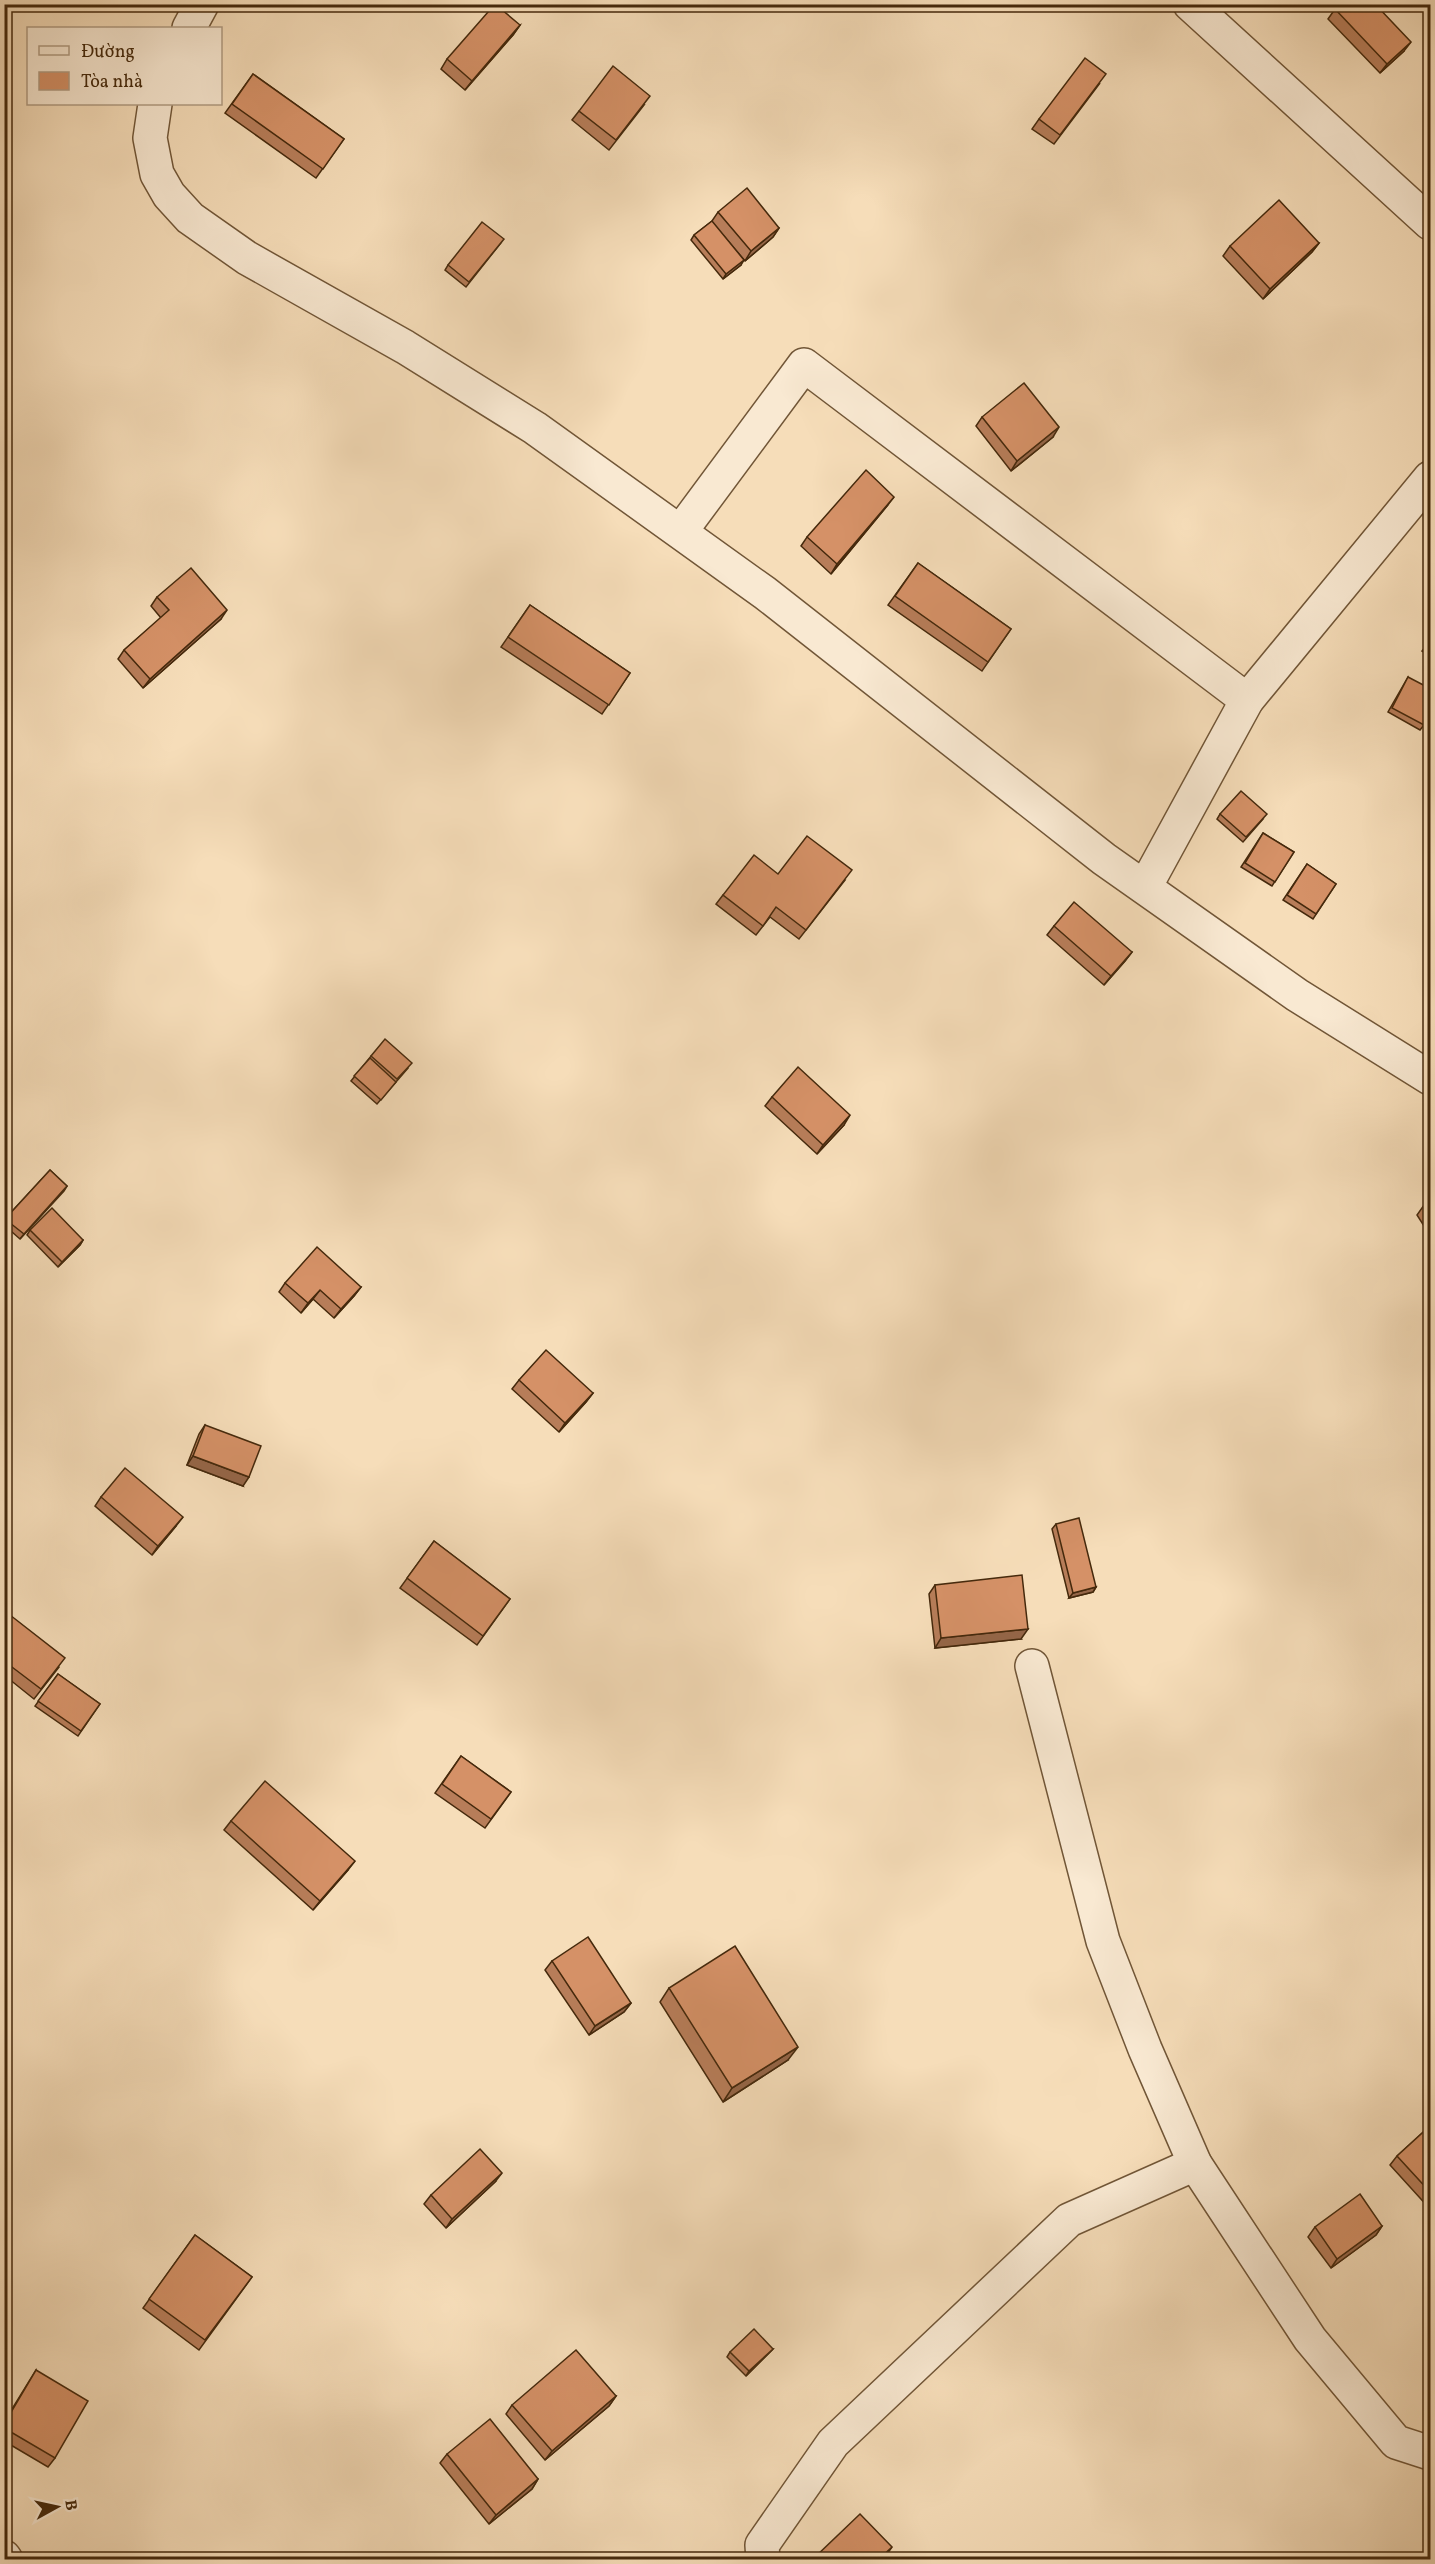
<svg xmlns="http://www.w3.org/2000/svg" width="1435" height="2564" viewBox="0 0 1435 2564" font-family="Vollkorn,serif">
  <style>
    .lines { fill: none; stroke-linecap: round; stroke-linejoin: round }
    .minor-casing { stroke: #715637; stroke-width: 36 }
    .minor { stroke: #f9e9d2; stroke-width: 33 }
    .wall { fill: #b77d59; stroke: #45290c; stroke-width: 1.5 }
    .shaded-wall { fill: #956648; stroke: #45290c; stroke-width: 1.5 }
    .building { fill: #d59167; stroke: #45290c; stroke-width: 1.5 }
  </style>
  <rect width="100%" height="100%" fill="#f6ddb9"/>
  <filter id="stains"><feTurbulence type="fractalNoise" baseFrequency=".00333" numOctaves="4"/><feColorMatrix values="0 0 0 0 .2 0 0 0 0 .09 0 0 0 0 .02 0 0 0 .5 -.17"/></filter>
  <radialGradient id="worn" r=".72"><stop offset=".6" stop-color="#630" stop-opacity="0"/><stop offset="1" stop-color="#630" stop-opacity=".3"/></radialGradient>
  <g class="lines">
    <g class="minor-casing">
      <g id="minor">
        <polyline points="1190,4 1430,223"/>
        <polyline points="189,28 202,4"/>
        <polyline points="155,104 150,138 157,174 169,195 190,218 247,258 405,347 535,428 765,593 1104,859 1297,995 1430,1078"/>
        <polyline points="681,531 804,365 1247,700"/>
        <polyline points="1145,887 1247,700 1430,478"/>
        <polyline points="1032,1666 1103,1941 1145,2049 1195,2164 1310,2339 1396,2442 1430,2453"/>
        <polyline points="4,2557 6,2560"/>
        <polyline points="763,2560 762,2545 833,2443 1069,2220 1195,2164"/>
      </g>
    </g>
    <use href="#minor" class="minor"/>
  </g>
  <g class="wall">
    <polygon points="1335,9 1404,51 1380,73 1328,19"/>
    <polygon points="520,25 513,35 465,90 441,69 447,59"/>
    <polygon points="253,74 344,139 316,178 225,113"/>
    <polygon points="1100,83 1054,144 1032,129 1039,119"/>
    <polygon points="644,105 609,150 572,120 579,111"/>
    <polygon points="718,212 779,228 773,237 745,261 723,235 741,265 723,279 691,240 694,235 712,221"/>
    <polygon points="1319,243 1312,252 1263,299 1223,256 1230,246"/>
    <polygon points="500,244 466,287 445,270 448,265"/>
    <polygon points="982,417 1053,437 1011,471 976,426"/>
    <polygon points="887,506 831,574 801,546 807,537"/>
    <polygon points="918,563 1011,629 982,671 888,605"/>
    <polygon points="157,597 221,619 143,688 118,659 124,650 161,618 151,606"/>
    <polygon points="530,605 630,673 602,714 501,647"/>
    <polygon points="1431,639 1431,657 1422,651"/>
    <polygon points="1408,677 1424,725 1420,730 1388,712"/>
    <polygon points="1220,814 1263,819 1243,842 1217,819"/>
    <polygon points="1263,833 1294,852 1272,886 1241,867"/>
    <polygon points="1307,864 1336,884 1313,919 1283,900"/>
    <polygon points="778,874 845,880 799,939 770,917 756,935 716,904 723,895"/>
    <polygon points="1054,926 1132,952 1125,961 1104,985 1047,935"/>
    <polygon points="371,1056 408,1068 377,1104 351,1081"/>
    <polygon points="772,1097 844,1125 817,1154 765,1106"/>
    <polygon points="50,1170 67,1186 20,1239 4,1225 4,1220"/>
    <polygon points="1431,1202 1431,1237 1417,1215 1424,1205"/>
    <polygon points="30,1230 83,1240 80,1245 58,1267 27,1235"/>
    <polygon points="285,1283 361,1287 354,1296 334,1318 313,1299 301,1313 279,1292"/>
    <polygon points="519,1380 593,1393 586,1402 559,1432 512,1389"/>
    <polygon points="205,1425 243,1486 187,1465 199,1434"/>
    <polygon points="101,1497 176,1526 152,1555 95,1506"/>
    <polygon points="1056,1524 1096,1587 1093,1592 1069,1598 1052,1529"/>
    <polygon points="434,1541 510,1599 477,1645 400,1588"/>
    <polygon points="935,1585 1021,1639 935,1648 929,1594"/>
    <polygon points="4,1621 59,1667 34,1699 4,1675"/>
    <polygon points="58,1674 100,1704 78,1736 35,1706"/>
    <polygon points="461,1756 511,1792 485,1828 435,1793"/>
    <polygon points="231,1821 348,1870 313,1910 224,1830"/>
    <polygon points="552,1961 631,2003 624,2012 589,2035 545,1970"/>
    <polygon points="669,1988 788,2060 723,2102 660,2002"/>
    <polygon points="1431,2125 1431,2209 1430,2209 1390,2165 1397,2156"/>
    <polygon points="495,2182 446,2228 424,2204 431,2195"/>
    <polygon points="1382,2226 1376,2235 1331,2268 1308,2237 1315,2227"/>
    <polygon points="195,2235 252,2277 199,2350 143,2308"/>
    <polygon points="773,2349 746,2376 727,2357 730,2352"/>
    <polygon points="36,2370 55,2458 48,2467 4,2441 4,2422"/>
    <polygon points="616,2396 609,2406 545,2460 506,2414 512,2405"/>
    <polygon points="447,2454 538,2479 532,2489 489,2524 440,2463"/>
  </g>
  <g class="shaded-wall">
    <polygon points="520,25 513,35 465,90 472,81"/>
    <polygon points="1411,42 1404,51 1380,73 1387,64"/>
    <polygon points="779,228 773,237 745,261 751,251"/>
    <polygon points="1319,243 1312,252 1263,299 1270,289"/>
    <polygon points="744,260 741,265 723,279 726,274"/>
    <polygon points="1059,427 1053,437 1011,471 1017,461"/>
    <polygon points="894,497 887,506 831,574 837,564"/>
    <polygon points="227,610 221,619 143,688 150,679"/>
    <polygon points="1132,952 1125,961 1104,985 1111,976"/>
    <polygon points="850,1115 844,1125 817,1154 823,1145"/>
    <polygon points="67,1186 64,1191 20,1239 24,1234"/>
    <polygon points="83,1240 80,1245 58,1267 62,1262"/>
    <polygon points="361,1287 354,1296 334,1318 341,1309"/>
    <polygon points="320,1290 313,1299 301,1313 308,1303"/>
    <polygon points="593,1393 586,1402 559,1432 565,1423"/>
    <polygon points="193,1456 249,1477 243,1486 187,1465"/>
    <polygon points="183,1517 176,1526 152,1555 158,1546"/>
    <polygon points="1096,1587 1093,1592 1069,1598 1073,1593"/>
    <polygon points="1028,1629 1021,1639 935,1648 941,1638"/>
    <polygon points="355,1861 348,1870 313,1910 320,1901"/>
    <polygon points="631,2003 624,2012 589,2035 595,2026"/>
    <polygon points="798,2047 788,2060 723,2102 732,2088"/>
    <polygon points="502,2173 495,2182 446,2228 452,2219"/>
    <polygon points="1382,2226 1376,2235 1331,2268 1337,2259"/>
    <polygon points="773,2349 746,2376 749,2371"/>
    <polygon points="616,2396 609,2406 545,2460 552,2451"/>
    <polygon points="538,2479 532,2489 489,2524 496,2515"/>
    <polygon points="892,2547 885,2557 882,2559 879,2559"/>
  </g>
  <g class="building">
    <polygon points="495,4 520,25 472,81 447,59"/>
    <polygon points="1340,4 1375,4 1411,42 1387,64 1335,9"/>
    <polygon points="1085,58 1106,74 1060,135 1039,119"/>
    <polygon points="613,66 650,96 616,140 579,111"/>
    <polygon points="253,74 344,139 323,169 232,104"/>
    <polygon points="747,188 779,228 751,251 718,212"/>
    <polygon points="1279,200 1319,243 1270,289 1230,246"/>
    <polygon points="712,221 744,260 726,274 694,235"/>
    <polygon points="482,222 504,239 469,282 448,265"/>
    <polygon points="1024,383 1059,427 1017,461 982,417"/>
    <polygon points="866,470 894,497 837,564 807,537"/>
    <polygon points="918,563 1011,629 988,662 895,596"/>
    <polygon points="191,568 227,610 150,679 124,650 169,610 157,597"/>
    <polygon points="530,605 630,673 609,705 508,637"/>
    <polygon points="1431,639 1431,650 1425,646"/>
    <polygon points="1408,677 1431,689 1431,712 1424,725 1392,708"/>
    <polygon points="1241,791 1267,814 1246,837 1220,814"/>
    <polygon points="1263,833 1294,852 1275,882 1245,863"/>
    <polygon points="807,836 852,870 806,930 776,907 763,926 723,895 754,855 778,874"/>
    <polygon points="1307,864 1336,884 1316,914 1287,895"/>
    <polygon points="1074,902 1132,952 1111,976 1054,926"/>
    <polygon points="385,1039 412,1063 397,1079 371,1056"/>
    <polygon points="370,1058 396,1082 381,1100 354,1076"/>
    <polygon points="798,1067 850,1115 823,1145 772,1097"/>
    <polygon points="50,1170 67,1186 24,1234 5,1219"/>
    <polygon points="1431,1202 1431,1216 1424,1205"/>
    <polygon points="52,1208 83,1240 62,1262 30,1230"/>
    <polygon points="317,1247 361,1287 341,1309 320,1290 308,1303 285,1283"/>
    <polygon points="546,1350 593,1393 565,1423 519,1380"/>
    <polygon points="205,1425 261,1446 249,1477 193,1456"/>
    <polygon points="125,1468 183,1517 158,1546 101,1497"/>
    <polygon points="1079,1518 1096,1587 1073,1593 1056,1524"/>
    <polygon points="434,1541 510,1599 483,1636 407,1578"/>
    <polygon points="1022,1575 1028,1629 941,1638 935,1585"/>
    <polygon points="10,1615 65,1658 41,1689 4,1661 4,1621"/>
    <polygon points="58,1674 100,1704 81,1731 38,1701"/>
    <polygon points="461,1756 511,1792 491,1819 442,1784"/>
    <polygon points="265,1781 355,1861 320,1901 231,1821"/>
    <polygon points="588,1937 631,2003 595,2026 552,1961"/>
    <polygon points="735,1946 798,2047 732,2088 669,1988"/>
    <polygon points="1431,2125 1431,2193 1397,2156"/>
    <polygon points="480,2149 502,2173 452,2219 431,2195"/>
    <polygon points="1360,2194 1382,2226 1337,2259 1315,2227"/>
    <polygon points="195,2235 252,2277 205,2340 149,2299"/>
    <polygon points="754,2329 773,2349 749,2371 730,2352"/>
    <polygon points="576,2350 616,2396 552,2451 512,2405"/>
    <polygon points="36,2370 88,2401 55,2458 4,2428 4,2424"/>
    <polygon points="490,2419 538,2479 496,2515 447,2454"/>
    <polygon points="860,2514 892,2547 879,2559 813,2559"/>
  </g>
  <rect width="1435" height="2564" fill="none" stroke="#f6ddb9" stroke-width="24"/>
  <rect x="6" y="6" width="1423" height="2552" fill="none" stroke="#45290c" stroke-width="3"/>
  <rect x="12" y="12" width="1411" height="2540" fill="none" stroke="#45290c" stroke-width="1.5"/>
  <rect x="27" y="27" width="195" height="78" fill="#f9e9d2" stroke="#b19c83" stroke-width="1.5"/>
  <rect x="39" y="46" width="30" height="9" fill="#f9e9d2" stroke="#b19c83" stroke-width="1.5"/>
  <text x="81" y="57" font-size="18" fill="#45290c">Đường</text>
  <rect x="39" y="72" width="30" height="18" fill="#d59167" stroke="#b19c83" stroke-width="1.5"/>
  <text x="81" y="87" font-size="18" fill="#45290c">Tòa nhà</text>
  <g transform="translate(57 2507) rotate(82)" stroke="#f9e9d2" stroke-width="4.5" paint-order="stroke">
  <path d="M0-4.5L10 22L0 15L-10 22Z" fill="#45290c"/>
  <text y="-9" font-size="16" font-weight="bold" text-anchor="middle" fill="#45290c">B</text>
  </g>
  <rect width="100%" height="100%" filter="url(#stains)"/>
  <rect width="100%" height="100%" fill="url(#worn)"/>
</svg>
